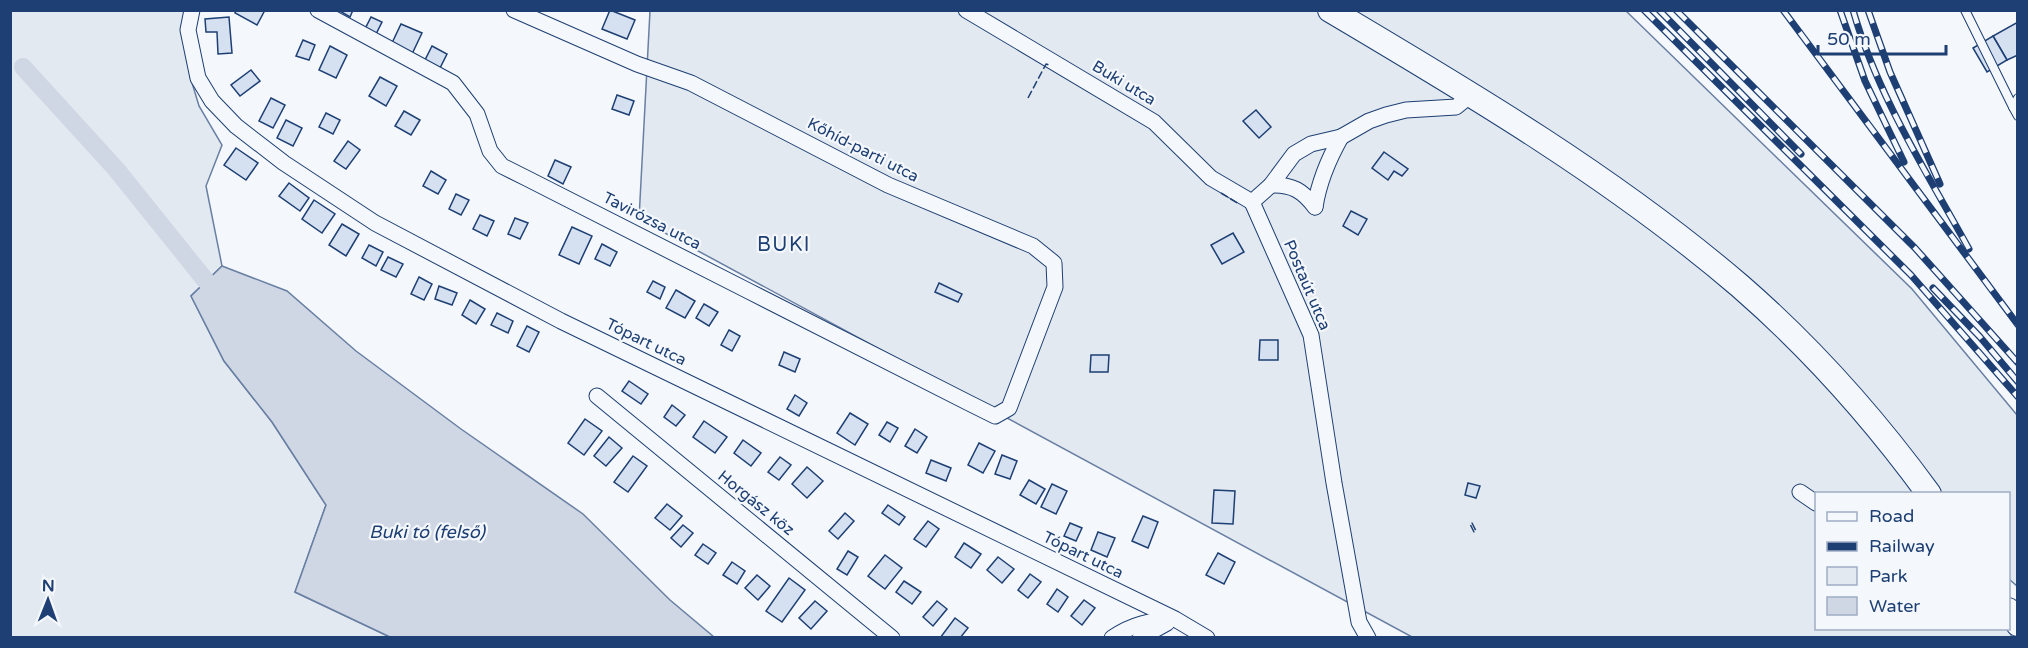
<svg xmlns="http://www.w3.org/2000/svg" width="2028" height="648" viewBox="0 0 2028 648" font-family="'Varela Round',sans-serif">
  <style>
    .green { fill: #e3e9f0; stroke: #687fa3; stroke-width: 1.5 }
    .water { fill: #cfd7e4; stroke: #687fa3; stroke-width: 1.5 }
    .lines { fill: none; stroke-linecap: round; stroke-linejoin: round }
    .canal { stroke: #cfd7e4; stroke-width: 18 }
    .building { fill: #d5e0f0; stroke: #1d3f73; stroke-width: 1.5 }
    .lane-casing { stroke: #1d3f73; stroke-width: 10 }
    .street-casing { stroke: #1d3f73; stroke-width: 17 }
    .primary-casing { stroke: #1d3f73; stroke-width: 26 }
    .lane { stroke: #f4f7fb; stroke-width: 8 }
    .street { stroke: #f4f7fb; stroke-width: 15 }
    .primary { stroke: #f4f7fb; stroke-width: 24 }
    .rail-casing { stroke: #1d3f73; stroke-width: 7 }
    .rail { stroke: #f4f7fb; stroke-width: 4.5; stroke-dasharray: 14; stroke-linecap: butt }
    .fence { stroke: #1d3f73; stroke-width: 1.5; stroke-dasharray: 8 3; stroke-linecap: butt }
    .labels { text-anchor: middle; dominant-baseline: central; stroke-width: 4.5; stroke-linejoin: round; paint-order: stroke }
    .street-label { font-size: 16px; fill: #1d3f73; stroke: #f4f7fb }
    .water-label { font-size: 18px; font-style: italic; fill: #1d3f73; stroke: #f4f7fb }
    .quarter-label { font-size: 20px; letter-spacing: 1.5px; fill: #1d3f73; stroke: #f4f7fb }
  </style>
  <rect width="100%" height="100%" fill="#f4f7fb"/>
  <g class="green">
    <polygon points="10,11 187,11 190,76 199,106 222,145 206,186 222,266 191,296 224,361 272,422 326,505 295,592 390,637 11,637"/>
    <polygon points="650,11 1626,11 1912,289 2017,415 2017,586 2009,579 2008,494 1816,494 1816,628 2007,628 2012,637 1412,637 639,219"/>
  </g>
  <polygon class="water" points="222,266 287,291 356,351 461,429 583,514 670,600 714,637 390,637 295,592 326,505 272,422 224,361 191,296"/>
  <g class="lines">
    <polyline class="canal" points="23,67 116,169 206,281"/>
  </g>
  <g class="building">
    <polygon points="236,10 265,10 257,25 235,13"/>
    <polygon points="338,10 353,10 350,17"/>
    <polygon points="610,10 635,20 627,39 602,29"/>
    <polygon points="229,17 232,53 218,54 217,32 206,32 205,19"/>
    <polygon points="371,17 382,22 375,36 364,31"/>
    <polygon points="2018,22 2018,55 2007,60 1993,36"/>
    <polygon points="401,24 422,33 412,54 391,45"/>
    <polygon points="1993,36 2007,60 1987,72 1973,48"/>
    <polygon points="303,40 315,45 309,60 296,56"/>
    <polygon points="330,46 347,55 336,78 319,70"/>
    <polygon points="432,46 447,54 439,70 424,62"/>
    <polygon points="251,70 260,81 240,96 231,85"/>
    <polygon points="380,77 397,86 386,106 369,96"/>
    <polygon points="617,95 634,101 629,115 612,109"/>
    <polygon points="271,98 285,105 273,128 259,121"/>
    <polygon points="1256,110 1271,127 1259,138 1243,121"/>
    <polygon points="404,111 420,120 411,135 395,126"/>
    <polygon points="326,113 340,120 333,134 319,127"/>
    <polygon points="286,120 302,128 293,146 277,138"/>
    <polygon points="348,141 360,150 346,169 334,161"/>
    <polygon points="236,148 258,163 246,180 224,165"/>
    <polygon points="1384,152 1408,169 1402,176 1394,171 1388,180 1372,168"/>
    <polygon points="555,160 571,167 563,184 548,176"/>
    <polygon points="431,171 446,180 438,194 423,186"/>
    <polygon points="289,183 309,198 300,211 279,196"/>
    <polygon points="456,194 469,200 461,215 449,209"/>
    <polygon points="314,200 335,214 322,233 302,219"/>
    <polygon points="1351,211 1367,219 1358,235 1343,226"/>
    <polygon points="480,215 494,221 487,236 473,229"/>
    <polygon points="515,218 528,223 520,239 508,234"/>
    <polygon points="342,224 359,234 346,256 329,245"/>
    <polygon points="572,227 592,236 579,264 559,255"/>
    <polygon points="1233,233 1244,252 1222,264 1211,245"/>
    <polygon points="602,244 617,252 610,266 595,259"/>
    <polygon points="369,245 383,252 376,266 362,258"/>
    <polygon points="388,257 403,264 396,277 381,270"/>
    <polygon points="419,277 432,284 424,300 411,294"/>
    <polygon points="653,281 665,287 660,299 647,292"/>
    <polygon points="939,283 962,294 958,302 935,292"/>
    <polygon points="439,286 457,293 452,305 435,299"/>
    <polygon points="676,290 695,301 685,318 666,308"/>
    <polygon points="470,300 485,309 476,324 462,315"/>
    <polygon points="704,304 718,312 709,326 696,318"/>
    <polygon points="497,313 513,321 508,333 491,325"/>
    <polygon points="527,326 539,332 529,352 517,346"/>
    <polygon points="729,330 740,336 732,351 721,345"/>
    <polygon points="1260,340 1278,340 1278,360 1259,360"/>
    <polygon points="784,352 800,359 795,372 779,365"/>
    <polygon points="1091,355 1109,355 1108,372 1090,372"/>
    <polygon points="629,381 648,394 641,404 622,391"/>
    <polygon points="795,395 807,403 799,416 787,409"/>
    <polygon points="672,405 685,415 676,426 664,417"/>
    <polygon points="850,413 868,424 855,445 837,433"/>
    <polygon points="585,419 602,431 584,455 568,443"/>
    <polygon points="704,421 727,437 715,453 693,437"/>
    <polygon points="887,422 898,428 890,442 879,435"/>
    <polygon points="915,429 927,437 917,453 905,446"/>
    <polygon points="609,437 622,448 606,466 594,456"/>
    <polygon points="743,440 761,453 751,466 734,453"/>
    <polygon points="979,443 995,451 983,473 968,465"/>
    <polygon points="1002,455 1017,461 1010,479 995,474"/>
    <polygon points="633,456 647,466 628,492 614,482"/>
    <polygon points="780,457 791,465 779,480 768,472"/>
    <polygon points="931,460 951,468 946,481 926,473"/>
    <polygon points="807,467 823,481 807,498 792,484"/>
    <polygon points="1029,480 1045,489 1036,504 1020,495"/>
    <polygon points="1468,483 1480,486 1476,498 1465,495"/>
    <polygon points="1052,484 1067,491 1056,514 1041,507"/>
    <polygon points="1214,490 1235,491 1233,524 1212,523"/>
    <polygon points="667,504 682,516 670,530 655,518"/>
    <polygon points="888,505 905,517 899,525 882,513"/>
    <polygon points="845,513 854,521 838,539 829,531"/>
    <polygon points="1143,516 1158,522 1148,548 1132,541"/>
    <polygon points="928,521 939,529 926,547 914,539"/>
    <polygon points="1070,523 1082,528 1076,541 1064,536"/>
    <polygon points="683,525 693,533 681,547 671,538"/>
    <polygon points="1098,532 1115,538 1107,557 1091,550"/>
    <polygon points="964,543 981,554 971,568 955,557"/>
    <polygon points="703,544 716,553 708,564 695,555"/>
    <polygon points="848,551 858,557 847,575 837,569"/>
    <polygon points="1218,553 1235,562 1224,584 1206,575"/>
    <polygon points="885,555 902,568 885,589 868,576"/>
    <polygon points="998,557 1014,569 1002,583 987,570"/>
    <polygon points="732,562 745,571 737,584 723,575"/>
    <polygon points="1030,574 1041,582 1028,598 1018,590"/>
    <polygon points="757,575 770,586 758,600 745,588"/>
    <polygon points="789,578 805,590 782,622 766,611"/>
    <polygon points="904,581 921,592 912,604 896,592"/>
    <polygon points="1057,589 1068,597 1058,612 1047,604"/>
    <polygon points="1084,600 1095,608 1082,625 1071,616"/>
    <polygon points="815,601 827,611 811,629 799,618"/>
    <polygon points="937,601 947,609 933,626 923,617"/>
    <polygon points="955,618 968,628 960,638 940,638"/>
  </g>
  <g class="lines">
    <g class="lane-casing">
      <g id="lane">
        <polyline points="1965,10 2013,107"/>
        <polyline points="2018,98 2013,107 2018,116"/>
      </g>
    </g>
    <g class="street-casing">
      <g id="street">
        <polyline points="192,10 188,30 198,78 212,101 236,126 284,163 375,223 561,321 1175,619 1207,638"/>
        <path d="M318,10L453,83L477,114L490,151L502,166C667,248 830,334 995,416L1009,408L1055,287L1054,263L1033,246L888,185L691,83L637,64L514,10"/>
        <polyline points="966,10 1154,122 1211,178 1252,202"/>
        <path d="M1271,185C1292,184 1303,191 1315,207"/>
        <polyline points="1252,202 1311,335 1334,483 1359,622 1368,638"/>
        <polyline points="1252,202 1271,185 1294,154 1311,144 1341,137 1369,121 1386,115 1406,110 1456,107 1472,94"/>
        <path d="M1315,207C1319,181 1328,160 1341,137"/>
        <polyline points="597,396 892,638"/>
        <polyline points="1800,492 1816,503"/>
        <path d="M1112,638C1133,624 1149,621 1174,619"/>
        <polyline points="1140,638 1167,623"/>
      </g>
    </g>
    <g class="primary-casing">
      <g id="primary">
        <path d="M1330,10C1472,94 1615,179 1740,286C1809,346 1875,420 1929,494"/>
        <polyline points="2008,610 2018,624"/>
      </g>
    </g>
    <use href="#lane" class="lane"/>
    <use href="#street" class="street"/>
    <use href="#primary" class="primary"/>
    <g class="rail-casing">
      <g id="rail">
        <polyline points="1644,10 1911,275 2018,397"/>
        <polyline points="1659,10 1801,154"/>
        <polyline points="1676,10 1915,248 2018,363"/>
        <polyline points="1783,10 2018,325"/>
        <polyline points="1840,10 1865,81 1904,162"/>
        <path d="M1853,10C1878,97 1926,171 1969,249"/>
        <polyline points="1868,10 1890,72 1940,184"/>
        <polyline points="1933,288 1980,337 2018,382"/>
      </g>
    </g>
    <use href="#rail" class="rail"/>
    <g class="fence">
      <polyline points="1028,98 1046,64 1049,65"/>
      <polyline points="1221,193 1239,204"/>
      <polygon points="1472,523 1476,531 1474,532 1470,524"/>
    </g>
  </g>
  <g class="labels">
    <g class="street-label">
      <text transform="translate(1124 83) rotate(31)">Buki utca</text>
      <text transform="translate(863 150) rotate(27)">Kőhíd-parti utca</text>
      <text transform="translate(652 221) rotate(27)">Tavirózsa utca</text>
      <text transform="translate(1307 285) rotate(67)">Postaút utca</text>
      <text transform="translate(646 342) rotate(26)">Tópart utca</text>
      <text transform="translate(756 503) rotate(39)">Horgász köz</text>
      <text transform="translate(1083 555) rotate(26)">Tópart utca</text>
    </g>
    <g class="water-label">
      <text x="427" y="532">Buki tó (felső)</text>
    </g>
    <g class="quarter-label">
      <text x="784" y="245">BUKI</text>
    </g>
  </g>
  <rect width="2028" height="648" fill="none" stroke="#1d3f73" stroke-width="24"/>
  <rect x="1815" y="492" width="195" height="138" fill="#f4f7fb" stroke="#9eadc5" stroke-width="1.5"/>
  <rect x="1827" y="512" width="30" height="9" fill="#f4f7fb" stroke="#9eadc5" stroke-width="1.5"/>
  <text x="1869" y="522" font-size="18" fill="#1d3f73">Road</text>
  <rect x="1827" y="542" width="30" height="9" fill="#1d3f73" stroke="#9eadc5" stroke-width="1.5"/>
  <text x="1869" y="552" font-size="18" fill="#1d3f73">Railway</text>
  <rect x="1827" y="567" width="30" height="18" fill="#e3e9f0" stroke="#9eadc5" stroke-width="1.5"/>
  <text x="1869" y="582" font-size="18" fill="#1d3f73">Park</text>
  <rect x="1827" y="597" width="30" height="18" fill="#cfd7e4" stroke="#9eadc5" stroke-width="1.5"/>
  <text x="1869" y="612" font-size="18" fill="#1d3f73">Water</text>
  <g transform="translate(48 600) rotate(1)" stroke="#f4f7fb" stroke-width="4.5" paint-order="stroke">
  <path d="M0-4.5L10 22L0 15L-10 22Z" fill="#1d3f73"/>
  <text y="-9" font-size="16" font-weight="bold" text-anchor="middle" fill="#1d3f73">N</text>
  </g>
  <path d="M1818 45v9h128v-9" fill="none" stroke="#1d3f73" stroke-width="3"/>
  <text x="1827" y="45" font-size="18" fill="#1d3f73" stroke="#f4f7fb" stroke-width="4.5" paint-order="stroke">50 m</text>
</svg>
